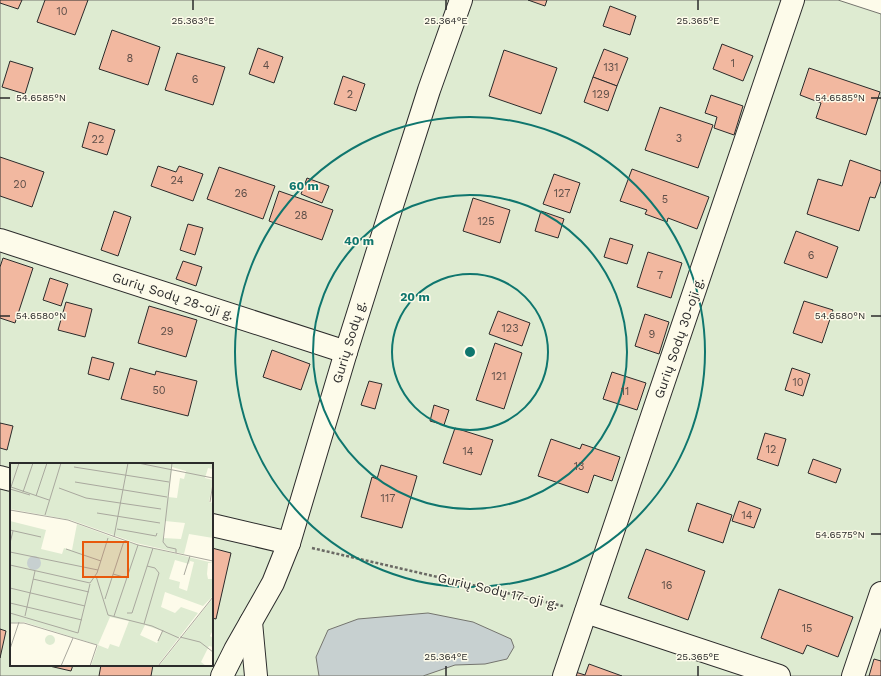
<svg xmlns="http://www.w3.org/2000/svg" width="881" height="676" viewBox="0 0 881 676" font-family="'Work Sans',sans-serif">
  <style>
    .green { fill: #deebd1; stroke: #74746e; fill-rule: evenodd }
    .water { fill: #c7d0d0; stroke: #74746e }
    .building { fill: #f2b8a0; stroke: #2b2b2b }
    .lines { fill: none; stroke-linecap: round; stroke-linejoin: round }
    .minor-casing { stroke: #2b2b2b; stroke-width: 24 }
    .path { stroke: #6a6964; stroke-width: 2.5; stroke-dasharray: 3 2; stroke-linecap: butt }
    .minor { stroke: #fdfbea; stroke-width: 22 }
    .ticks { fill: none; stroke: #2b2b2b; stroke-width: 1.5 }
    .ring { fill: none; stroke: #0f766e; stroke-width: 2 }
    .labels { text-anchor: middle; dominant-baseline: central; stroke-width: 3; stroke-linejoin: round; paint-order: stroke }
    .number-label { font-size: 11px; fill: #5d4e48 }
    .street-label { font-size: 13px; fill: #2b2b2b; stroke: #fdfbea }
    .inset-road { fill: none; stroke: #a9a89e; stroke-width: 1 }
    .view { fill: #e8590c; fill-opacity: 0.15; stroke: #e8590c; stroke-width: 2 }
    .inset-edge { fill: none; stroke: #2b2b2b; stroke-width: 2 }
    .ticks-label { font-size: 10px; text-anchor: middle; fill: #2b2b2b; stroke: #fdfbea; stroke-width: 3; stroke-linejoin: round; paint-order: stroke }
    .centre { fill: #0f766e; stroke: #fdfbea; stroke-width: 2 }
    .ring-label { font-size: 12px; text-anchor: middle; font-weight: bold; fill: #0f766e; stroke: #fdfbea; stroke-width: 3; stroke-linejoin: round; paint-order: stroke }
  </style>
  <rect width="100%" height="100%" fill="#fdfbea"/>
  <path class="green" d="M0,0H838L881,14V676H0ZM11,464H212V665H11Z"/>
  <polygon class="water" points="428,613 473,622 511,639 514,647 507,659 485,664 455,665 423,676 319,676 316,657 328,630 358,619"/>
  <g class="building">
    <polygon points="0,0 22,0 18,9 0,3"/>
    <polygon points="45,0 88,0 75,35 37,22"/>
    <polygon points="528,0 547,0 545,6"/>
    <polygon points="610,6 636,16 630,35 603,26"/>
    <polygon points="112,30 160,47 148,85 99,69"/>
    <polygon points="722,44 753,56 743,81 713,69"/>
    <polygon points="258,48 283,57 274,83 249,74"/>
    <polygon points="604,49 628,58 617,86 593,77"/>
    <polygon points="504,50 557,68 541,114 489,96"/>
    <polygon points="177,53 225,67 213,105 165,90"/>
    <polygon points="10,61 33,68 25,94 2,87"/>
    <polygon points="809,68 880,92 866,135 816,118 821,103 800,95"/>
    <polygon points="343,76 365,84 356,111 334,104"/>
    <polygon points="593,77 617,86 608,111 584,102"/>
    <polygon points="711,95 743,106 734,135 714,128 717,117 705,113"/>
    <polygon points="660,107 713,125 698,168 645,150"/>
    <polygon points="89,122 115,130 107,155 82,147"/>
    <polygon points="0,157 44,172 32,207 0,196"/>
    <polygon points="850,160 881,171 881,181 875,198 870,197 859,231 807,214 818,179 842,186"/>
    <polygon points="158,166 176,172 179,166 203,174 193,201 151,186"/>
    <polygon points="219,167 275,186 263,219 207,199"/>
    <polygon points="632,169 709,197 697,229 668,218 667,222 645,214 647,210 620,201"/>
    <polygon points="554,174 580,183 570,213 543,204"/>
    <polygon points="307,178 329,186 322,203 301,194"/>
    <polygon points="279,191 333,210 322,240 269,221"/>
    <polygon points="473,198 510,210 500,243 463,231"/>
    <polygon points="114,211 131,217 118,256 101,250"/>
    <polygon points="541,211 564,219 558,238 535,231"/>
    <polygon points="188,224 203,228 195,255 180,250"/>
    <polygon points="796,231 838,247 827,278 784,263"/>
    <polygon points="610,238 633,245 627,264 604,257"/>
    <polygon points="648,252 682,263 671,298 637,287"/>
    <polygon points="3,258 33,268 15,323 0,318 0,267"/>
    <polygon points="183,261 202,267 196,286 176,279"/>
    <polygon points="50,278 68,284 61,306 43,300"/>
    <polygon points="804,301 833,310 822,343 793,333"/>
    <polygon points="66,302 92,309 85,337 58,330"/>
    <polygon points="149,306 197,320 186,357 138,343"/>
    <polygon points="498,311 530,323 522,346 489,334"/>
    <polygon points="645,314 669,322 659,354 635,346"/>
    <polygon points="495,343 522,353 504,409 476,400"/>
    <polygon points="272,350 310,364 301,390 263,377"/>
    <polygon points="92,357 114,363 109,380 88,374"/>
    <polygon points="130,368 155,375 156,371 197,381 188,416 121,399"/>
    <polygon points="792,368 810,374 803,396 785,390"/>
    <polygon points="612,372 646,383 637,410 603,399"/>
    <polygon points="369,381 382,384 375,409 361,405"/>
    <polygon points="434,405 449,410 444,425 430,421"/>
    <polygon points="0,423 13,426 7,450 0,448"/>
    <polygon points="455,428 493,440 481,475 443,463"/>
    <polygon points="765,433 786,439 778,466 757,459"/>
    <polygon points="551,439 580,449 582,444 620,457 612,481 594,475 588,493 538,476"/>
    <polygon points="813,459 841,469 836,483 808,473"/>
    <polygon points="381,465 417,476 402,528 361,517 372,477 377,479"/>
    <polygon points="739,501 761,509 754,528 732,521"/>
    <polygon points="697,503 732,515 723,543 688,531"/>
    <polygon points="212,548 231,553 216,619 212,618"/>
    <polygon points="646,549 705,571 688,620 628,598"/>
    <polygon points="779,589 853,617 838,657 807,645 803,654 761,638"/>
    <polygon points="0,629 6,631 0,658"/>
    <polygon points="874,659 881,661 881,676 869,676"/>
    <polygon points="589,664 622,676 570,676 572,671 585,675"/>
    <polygon points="45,665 73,665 71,671"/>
    <polygon points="101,665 153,665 151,676 99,676"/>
  </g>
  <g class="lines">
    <g class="minor-casing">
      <g id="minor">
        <polyline points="0,240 346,352"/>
        <polyline points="0,477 11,480"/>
        <polyline points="212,525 289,543"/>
        <polyline points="586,612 779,676"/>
        <polyline points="251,622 256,676"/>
        <polyline points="222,676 235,650 273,583 289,543 346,352 390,212 429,90 461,0"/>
        <polyline points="564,676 793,0"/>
        <polyline points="853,676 881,593"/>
      </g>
    </g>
    <polyline class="path" points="312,548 563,606"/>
    <use href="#minor" class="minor"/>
  </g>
  <path class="ticks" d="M193,0V10M446,0V10M698,0V10M0,98H10M871,98H881M0,316H10M871,316H881M871,534H881M446,666V676M698,666V676"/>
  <g class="ring">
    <circle cx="470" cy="352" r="78"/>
    <circle cx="470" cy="352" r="157"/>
    <circle cx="470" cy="352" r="235"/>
  </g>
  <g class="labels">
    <g class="number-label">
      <text x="62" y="11">10</text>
      <text x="130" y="58">8</text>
      <text x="733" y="63">1</text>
      <text x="266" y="65">4</text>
      <text x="611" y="67">131</text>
      <text x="195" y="79">6</text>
      <text x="350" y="94">2</text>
      <text x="601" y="94">129</text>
      <text x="679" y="138">3</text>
      <text x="98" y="139">22</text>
      <text x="177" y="180">24</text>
      <text x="20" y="184">20</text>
      <text x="241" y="193">26</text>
      <text x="562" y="193">127</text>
      <text x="665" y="199">5</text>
      <text x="301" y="215">28</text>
      <text x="486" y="221">125</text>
      <text x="811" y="255">6</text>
      <text x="660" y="275">7</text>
      <text x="510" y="328">123</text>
      <text x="167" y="331">29</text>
      <text x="652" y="334">9</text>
      <text x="499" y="376">121</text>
      <text x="798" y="382">10</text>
      <text x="159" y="390">50</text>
      <text x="625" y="391">11</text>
      <text x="771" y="449">12</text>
      <text x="468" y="451">14</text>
      <text x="579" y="466">13</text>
      <text x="388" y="498">117</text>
      <text x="747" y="515">14</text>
      <text x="667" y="585">16</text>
      <text x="807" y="628">15</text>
    </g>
    <g class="street-label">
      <text transform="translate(173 296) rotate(18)">Gurių Sodų 28-oji g.</text>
      <text transform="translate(679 338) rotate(-71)">Gurių Sodų 30-oji g.</text>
      <text transform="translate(349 342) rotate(-73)">Gurių Sodų g.</text>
      <text transform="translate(498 591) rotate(13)">Gurių Sodų 17-oji g.</text>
    </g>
  </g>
  <g transform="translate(10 463)">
    <rect width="203" height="203" fill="#fdfbea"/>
    <path d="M0,0H203V6L198,5L195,15L203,17L199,39L203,40V75L179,71L174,91L126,80L61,57L0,46ZM162,4L176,8L174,16L170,15L167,35L158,34ZM155,58L175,60L171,76L153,75ZM0,58L36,67L31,86L52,91L54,85L62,87L67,61L113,78L203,100H198L197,111L198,116H203V133L193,143L155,129L151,144L165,150L171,144L188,150L147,203H81L88,182L14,159L0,160ZM165,97L179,101L180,98L184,99L177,128L169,125L170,119L159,116ZM100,154L119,158L109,184L100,181L98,186L88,182ZM135,162L152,168L147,180L130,172ZM203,135V167L200,173L203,175V184L199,183L191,199L196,203H149ZM35 177a5 5 0 1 1 10 0a5 5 0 1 1-10 0Z" fill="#deebd1" fill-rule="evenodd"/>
    <path d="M17 100a7 7 0 1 1 14 0a7 7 0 1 1-14 0Z" fill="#c7d0d0"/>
    <path class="inset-road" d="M9,0L1,24L39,37M128,0L203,15M162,0L153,79L157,84L166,86V90M64,4L159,19M65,19L157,34M49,25L76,35L151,46M0,26L20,32M13,29L23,0M26,33L37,0M200,39L203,20M0,47L58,57L128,82L203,98M87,50L150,60M35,52L51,0M107,66L146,73L147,70M0,67L31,74M104,74L118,0M0,80L3,68M56,86L91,98M0,89L88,107M0,102L80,120L87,110L98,75M103,111L117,115M174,112L180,93M86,113L98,152L142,163L169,175M23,116L79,129M0,125L75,143M95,136L114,78M0,140L72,157M0,150L68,170L80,121M117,150H122L143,85M15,153L25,108M104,153L128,82M0,160H14L87,182L80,203M134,161L149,110L145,105L137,103M170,174L190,179L203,189M148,178L153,167M0,186L9,159M51,203L63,175M148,203L203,134"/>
    <path class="view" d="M73,79H118V114H73Z"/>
    <rect width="203" height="203" class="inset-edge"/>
  </g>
  <g class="ticks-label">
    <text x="193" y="24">25.363°E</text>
    <text x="446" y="24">25.364°E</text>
    <text x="698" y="24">25.365°E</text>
    <text x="41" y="101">54.6585°N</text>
    <text x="840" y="101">54.6585°N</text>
    <text x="41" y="319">54.6580°N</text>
    <text x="840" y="319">54.6580°N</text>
    <text x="840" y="538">54.6575°N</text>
    <text x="446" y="660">25.364°E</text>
    <text x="698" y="660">25.365°E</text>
  </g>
  <circle cx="470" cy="352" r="6" class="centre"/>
  <g class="ring-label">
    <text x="304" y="190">60 m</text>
    <text x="359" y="245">40 m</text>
    <text x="415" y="301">20 m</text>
  </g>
</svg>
